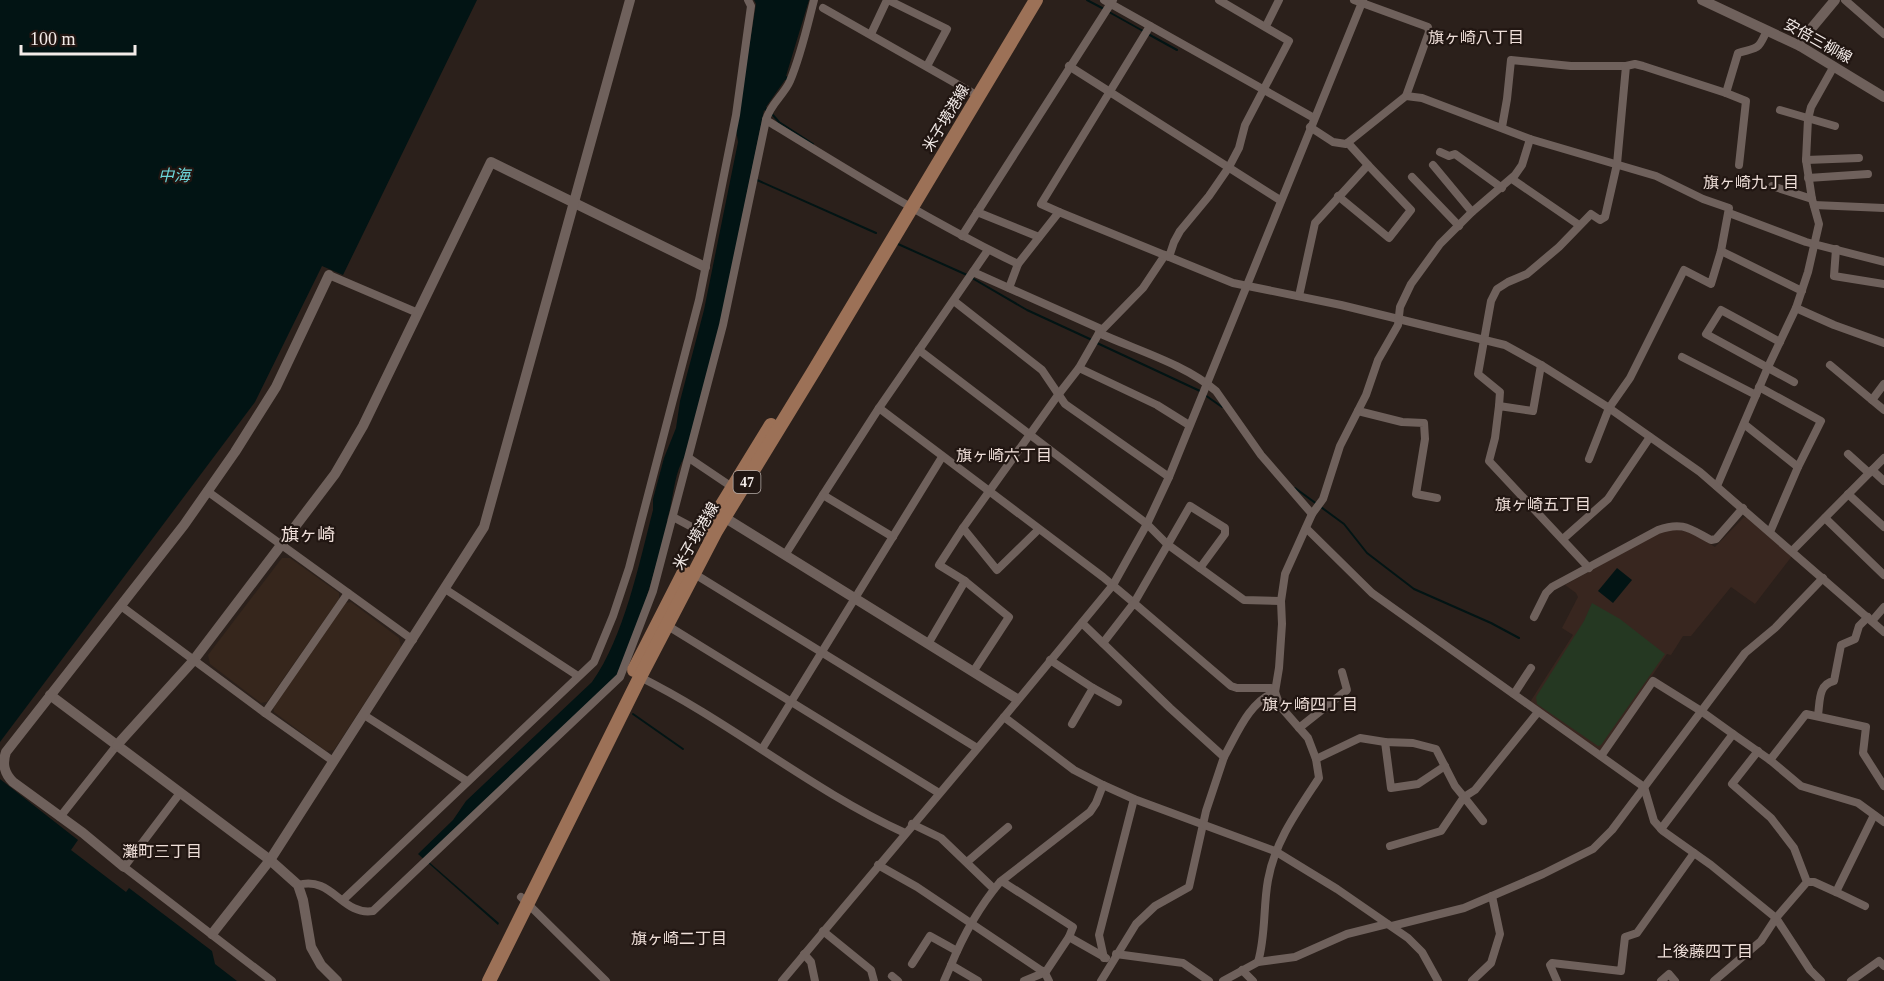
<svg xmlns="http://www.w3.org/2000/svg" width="1884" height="981" viewBox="0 0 1884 981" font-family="'Times New Roman','Noto Sans JP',serif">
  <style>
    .commercial { fill: #36261c }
    .built { fill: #38261f }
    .green { fill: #253822 }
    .water { fill: #021414 }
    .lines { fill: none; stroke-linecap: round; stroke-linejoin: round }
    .stream { stroke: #021414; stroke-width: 2 }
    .minor { stroke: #6f615c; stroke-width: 8 }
    .tertiary { stroke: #6f615c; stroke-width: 10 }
    .primary { stroke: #9c7157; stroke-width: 14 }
    .labels { text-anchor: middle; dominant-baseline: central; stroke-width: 4.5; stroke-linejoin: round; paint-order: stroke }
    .shield { fill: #211612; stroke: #b5aca8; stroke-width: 1.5 }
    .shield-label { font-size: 14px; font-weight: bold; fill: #f4ece9 }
    .street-label { font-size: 15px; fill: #f4ece9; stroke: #211612 }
    .neighbourhood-label { font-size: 16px; fill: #eeded8; stroke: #211612 }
    .water-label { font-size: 16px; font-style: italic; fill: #6dd4d8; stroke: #211612 }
    .quarter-label { font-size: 18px; fill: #eeded8; stroke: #211612 }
  </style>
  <rect width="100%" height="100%" fill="#2b201b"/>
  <g class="commercial">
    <polygon points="282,558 290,558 339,593 339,599 267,702 261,703 210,664 208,655"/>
    <polygon points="351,602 399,638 401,647 334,750 326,751 274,712 273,705 344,603"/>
  </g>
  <polygon class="built" points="1744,517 1747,518 1792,556 1755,604 1731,587 1691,636 1683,636 1671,655 1667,654 1601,750 1598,750 1530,702 1573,635 1562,628 1578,597 1576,593 1565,585 1656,534 1674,529 1692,533 1715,547"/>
  <polygon class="green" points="1592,603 1620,619 1665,654 1601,745 1598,746 1537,704 1536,697 1584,621"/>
  <g class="water">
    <polygon points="0,0 477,0 343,275 322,266 255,402 0,742"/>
    <path d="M754,0H809L786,76L789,77L788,80H785L766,107L768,109L766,112L764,110L721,320L685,456C673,475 674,499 667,520L669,521L645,603L618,674L429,862L499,923L498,925L418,854L453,820L466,801L592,682C624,637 639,564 653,510V499L664,458L676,428L680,401L704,310L738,142L736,129L756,4Z"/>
    <polygon points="1617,568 1632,580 1613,603 1598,591"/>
    <polygon points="0,779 78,840 71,850 126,892 129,888 212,951 215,964 237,981 0,981"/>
  </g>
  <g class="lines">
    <g class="stream">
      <polyline points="1087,0 1104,9"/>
      <polyline points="1109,12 1143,31"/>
      <polyline points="1148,34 1177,50"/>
      <polyline points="772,114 779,122 813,144"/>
      <polyline points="757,180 876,233"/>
      <polyline points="898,244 967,275"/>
      <polyline points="972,278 1027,310 1092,340"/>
      <polyline points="1097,343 1200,391"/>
      <polyline points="1205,395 1222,407"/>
      <polyline points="1295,488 1344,524 1367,553 1414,589 1491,623 1519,638"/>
      <polyline points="633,714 683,749"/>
    </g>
    <g class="minor">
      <polyline points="888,0 947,29 927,66"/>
      <polyline points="1104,0 1314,118"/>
      <polyline points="1354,0 1428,27 1429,32 1406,96"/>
      <polyline points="1845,0 1884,34"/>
      <polyline points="823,8 971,92"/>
      <polyline points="1266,26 1279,0"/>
      <polyline points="871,34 887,0"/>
      <polyline points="1069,66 1280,200"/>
      <polyline points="1726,93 1746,101 1739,165"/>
      <polyline points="1780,110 1835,126"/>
      <path d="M766,120C770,104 784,95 790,81C801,55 807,27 814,0"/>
      <polyline points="1502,127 1507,99 1511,60 1571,66 1626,66"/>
      <polyline points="1530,139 1656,176 1703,199 1729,208 1721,251 1711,284 1684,270 1630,378 1609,408 1589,459"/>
      <polyline points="1440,152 1449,156 1455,154 1502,188"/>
      <polyline points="1806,160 1859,158"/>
      <polyline points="1433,165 1472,212"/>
      <polyline points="1412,177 1459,226"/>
      <polyline points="1808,178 1868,174"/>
      <polyline points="1512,179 1579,225"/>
      <polyline points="1772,186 1812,199"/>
      <polyline points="1338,196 1389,238 1411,210 1368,165"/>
      <polyline points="1814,205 1884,208"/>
      <polyline points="977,212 1039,237"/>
      <polyline points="1059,212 1041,204 1150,26"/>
      <polyline points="1729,213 1806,242 1884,262"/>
      <polyline points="962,236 1113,0"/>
      <polyline points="1836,249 1834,276 1884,284"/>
      <polyline points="1721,251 1802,291"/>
      <polyline points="1169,257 1174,242 1180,231 1209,196 1229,167 1239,148 1245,125 1289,41 1219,0"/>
      <polyline points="973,272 1101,329"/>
      <polyline points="329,275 418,313"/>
      <polyline points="1009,288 1018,264"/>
      <polyline points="1299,296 1315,223 1368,165 1348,143"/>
      <polyline points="954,301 1042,370 1065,404 1169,477"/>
      <polyline points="1796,308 1834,325 1884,343"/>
      <polyline points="1099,333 1143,288 1165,255"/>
      <polyline points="1780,342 1721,310 1706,334 1794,382"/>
      <polyline points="919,350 1147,524 1167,544 1244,600 1281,601"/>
      <polyline points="1682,357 1756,395"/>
      <polyline points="1541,365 1533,411 1499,406 1495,438 1489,461 1589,568"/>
      <polyline points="1830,365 1872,400 1884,384"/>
      <path d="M1079,368L1099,333C1136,350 1185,364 1216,391L1261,455L1312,514"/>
      <polyline points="1759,387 1821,421 1798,467"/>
      <polyline points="1872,400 1884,410"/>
      <path d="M1499,406L1500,392L1478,374L1491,301L1497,289L1508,282L1527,274L1559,247L1591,214L1600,220L1605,217L1617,164L1626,66L1635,64L1643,66L1726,93L1738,53C1758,47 1758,51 1767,30"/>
      <polyline points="879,408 1103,577 1134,603 1190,506 1225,528 1225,534 1200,568"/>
      <polyline points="1358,411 1402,422 1424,423 1425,439 1416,494 1437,498"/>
      <polyline points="1744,424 1798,467 1770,532"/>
      <polyline points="1848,454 1869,473"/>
      <polyline points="689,458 732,487"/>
      <polyline points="1872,470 1884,481"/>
      <polyline points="1717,486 1768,367 1796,308 1808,272 1819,224 1812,199 1806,160 1808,119 1811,107 1834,66"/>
      <polyline points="207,491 413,640"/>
      <polyline points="1848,494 1884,527"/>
      <polyline points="673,517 705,534"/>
      <polyline points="1825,518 1884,575"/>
      <polyline points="963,528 1058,395 1079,368 1157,405 1189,425"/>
      <polyline points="1306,528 1372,593 1644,787 1654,821 1663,831 1711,865 1776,918 1810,970 1821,981"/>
      <polyline points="893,537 823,495 879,408 988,250"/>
      <polyline points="1563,539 1608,499 1650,437"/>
      <polyline points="1792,551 1884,458"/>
      <polyline points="785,555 823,495"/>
      <polyline points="693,573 977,748"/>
      <polyline points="965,581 1009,617 973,672"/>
      <polyline points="445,589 578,676"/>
      <polyline points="121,606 265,713"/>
      <path d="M1534,617L1546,593L1552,587L1658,530C1683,521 1690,529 1711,540L1716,539L1743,508"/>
      <polyline points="1872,621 1884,607"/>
      <polyline points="1082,623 1170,708 1224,757 1206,811 1189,887 1155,906 1136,924 1101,981"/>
      <polyline points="668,626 939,793"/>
      <polyline points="1103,643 1134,603 1231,686 1237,688 1271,688 1275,692"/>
      <polyline points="928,644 965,581 939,565 963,528 997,570 1038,530"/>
      <polyline points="1050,660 1093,688 1072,724"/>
      <path d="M638,676C731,722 811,790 905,833"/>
      <polyline points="1093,688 1118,702"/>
      <polyline points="1514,694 1531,668"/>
      <polyline points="364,715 467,781"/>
      <path d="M1818,715C1820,702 1818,684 1834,681L1841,645L1855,639L1859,626L1868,617"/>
      <polyline points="1004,717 1074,770 1103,785 1134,799 1275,851 1337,889 1408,938 1422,952 1438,981"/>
      <polyline points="1299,728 1347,690 1342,672"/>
      <polyline points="1733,734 1770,760 1801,786 1858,803 1884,822"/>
      <polyline points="1385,742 1391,788 1418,784 1445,766"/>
      <polyline points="762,749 942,457"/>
      <polyline points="1601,756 1653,681 1701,711 1733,734 1661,829"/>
      <path d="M1224,757C1237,734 1249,702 1275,692"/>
      <polyline points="1316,759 1360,738 1385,742 1413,743 1436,749 1455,786 1464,797 1475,790 1538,712"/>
      <polyline points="1770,760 1806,714 1866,727 1863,753 1884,786"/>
      <polyline points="333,761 265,713 348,593"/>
      <polyline points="180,793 124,867 272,981"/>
      <polyline points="60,817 117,745"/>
      <polyline points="912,824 941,838 994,889"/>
      <polyline points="1390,846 1441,831 1464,797 1483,821"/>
      <polyline points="967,862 1008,827"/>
      <polyline points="878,865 917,887 1045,973 1049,981"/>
      <polyline points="1003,882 1073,927 1069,937 1106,958"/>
      <polyline points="1807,882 1814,882 1836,892 1874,815"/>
      <path d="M298,885C332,875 342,916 373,911L620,677L653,591L723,325L766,120C849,171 931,222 1018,264L1059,212L1233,283L1341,305L1505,345L1541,365L1609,408L1700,472L1884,632"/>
      <polyline points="1836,892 1865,906"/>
      <polyline points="521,897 606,981"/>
      <polyline points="343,900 594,662 613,616 629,568 699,300 736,115 751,6 748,0"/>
      <polyline points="1392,926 1464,908 1543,874 1593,849 1612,830 1745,653 1775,628 1823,578"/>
      <polyline points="823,931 871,970 874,981"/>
      <polyline points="804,954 811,962 815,981"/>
      <polyline points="1116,954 1183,963 1209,981"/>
      <polyline points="1104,958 1099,935 1134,799"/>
      <polyline points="1258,962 1295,957 1347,934 1387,924"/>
      <polyline points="912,964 930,936 957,951"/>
      <polyline points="1242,970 1253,981"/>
      <polyline points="1045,973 1069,937"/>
      <polyline points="892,976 898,981"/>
      <polyline points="782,981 1004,717 1113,585 1147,524 1169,477 1363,0"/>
      <polyline points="944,981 951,965"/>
      <path d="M978,981L951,965C963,936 980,906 1000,882L1090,812L1096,803L1103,785"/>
      <polyline points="1024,981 1041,974 1043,971"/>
      <path d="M1223,981L1258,962C1266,935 1263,907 1268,880C1275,841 1298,810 1319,778L1316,759L1308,738L1280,706L1275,692L1279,668L1282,624L1281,601L1285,574L1312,514L1323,499L1340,446L1366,395L1378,360L1398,325L1400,307L1411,284L1440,244L1472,212L1515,175L1522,165L1530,139L1422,98L1406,96L1346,144L1333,142L1310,127"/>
      <polyline points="1472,981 1491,963 1500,934 1492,896"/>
      <polyline points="1557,981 1550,965 1552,963 1621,971 1625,937 1637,933 1694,853"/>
      <polyline points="1661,981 1669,974 1675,981"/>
      <polyline points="1714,981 1761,941 1776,918 1807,882 1794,848 1771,818 1732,784 1758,751"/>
      <polyline points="1851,981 1879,961 1884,966"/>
    </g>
    <g class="tertiary">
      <polyline points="1702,0 1800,46 1884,97"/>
      <polyline points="1800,46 1810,30 1835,0"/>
      <polyline points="719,514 1017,699"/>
      <polyline points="50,695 270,860 298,885 303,900 311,947 321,965 337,981"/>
      <polyline points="117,745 193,661 335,474 363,426 491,162 705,267"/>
      <path d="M124,867L83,833L13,782C4,773 2,764 6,752L184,525L235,452L276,387L329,275"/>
      <polyline points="212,934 270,860 484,527 630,0"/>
    </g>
    <g class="primary">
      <polyline points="709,526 771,425"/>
      <polyline points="634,670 684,572"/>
      <polyline points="489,981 640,677 716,531 815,369 1036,0"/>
    </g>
  </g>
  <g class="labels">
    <rect class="shield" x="733.5" y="471" width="27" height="22" rx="4.5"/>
    <g class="shield-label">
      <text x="747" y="482">47</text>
    </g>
    <g class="street-label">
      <text transform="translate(1818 41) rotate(29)">安倍三柳線</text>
      <text transform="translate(946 118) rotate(-59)">米子境港線</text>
      <text transform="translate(696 536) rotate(-60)">米子境港線</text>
    </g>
    <g class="neighbourhood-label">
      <text x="1476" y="37">旗ヶ崎八丁目</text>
      <text x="1751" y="182">旗ヶ崎九丁目</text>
      <text x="1004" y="455">旗ヶ崎六丁目</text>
      <text x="1543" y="504">旗ヶ崎五丁目</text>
      <text x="1310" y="704">旗ヶ崎四丁目</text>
      <text x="162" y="851">灘町三丁目</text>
      <text x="679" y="938">旗ヶ崎二丁目</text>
      <text x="1705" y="951">上後藤四丁目</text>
    </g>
    <g class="water-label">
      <text x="174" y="175">中海</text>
    </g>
    <g class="quarter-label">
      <text x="308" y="535">旗ヶ崎</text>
    </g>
  </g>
  <path d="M21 45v9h114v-9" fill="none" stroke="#f4ece9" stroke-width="3"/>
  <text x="30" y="45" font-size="18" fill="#f4ece9" stroke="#211612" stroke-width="4.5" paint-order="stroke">100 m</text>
</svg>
